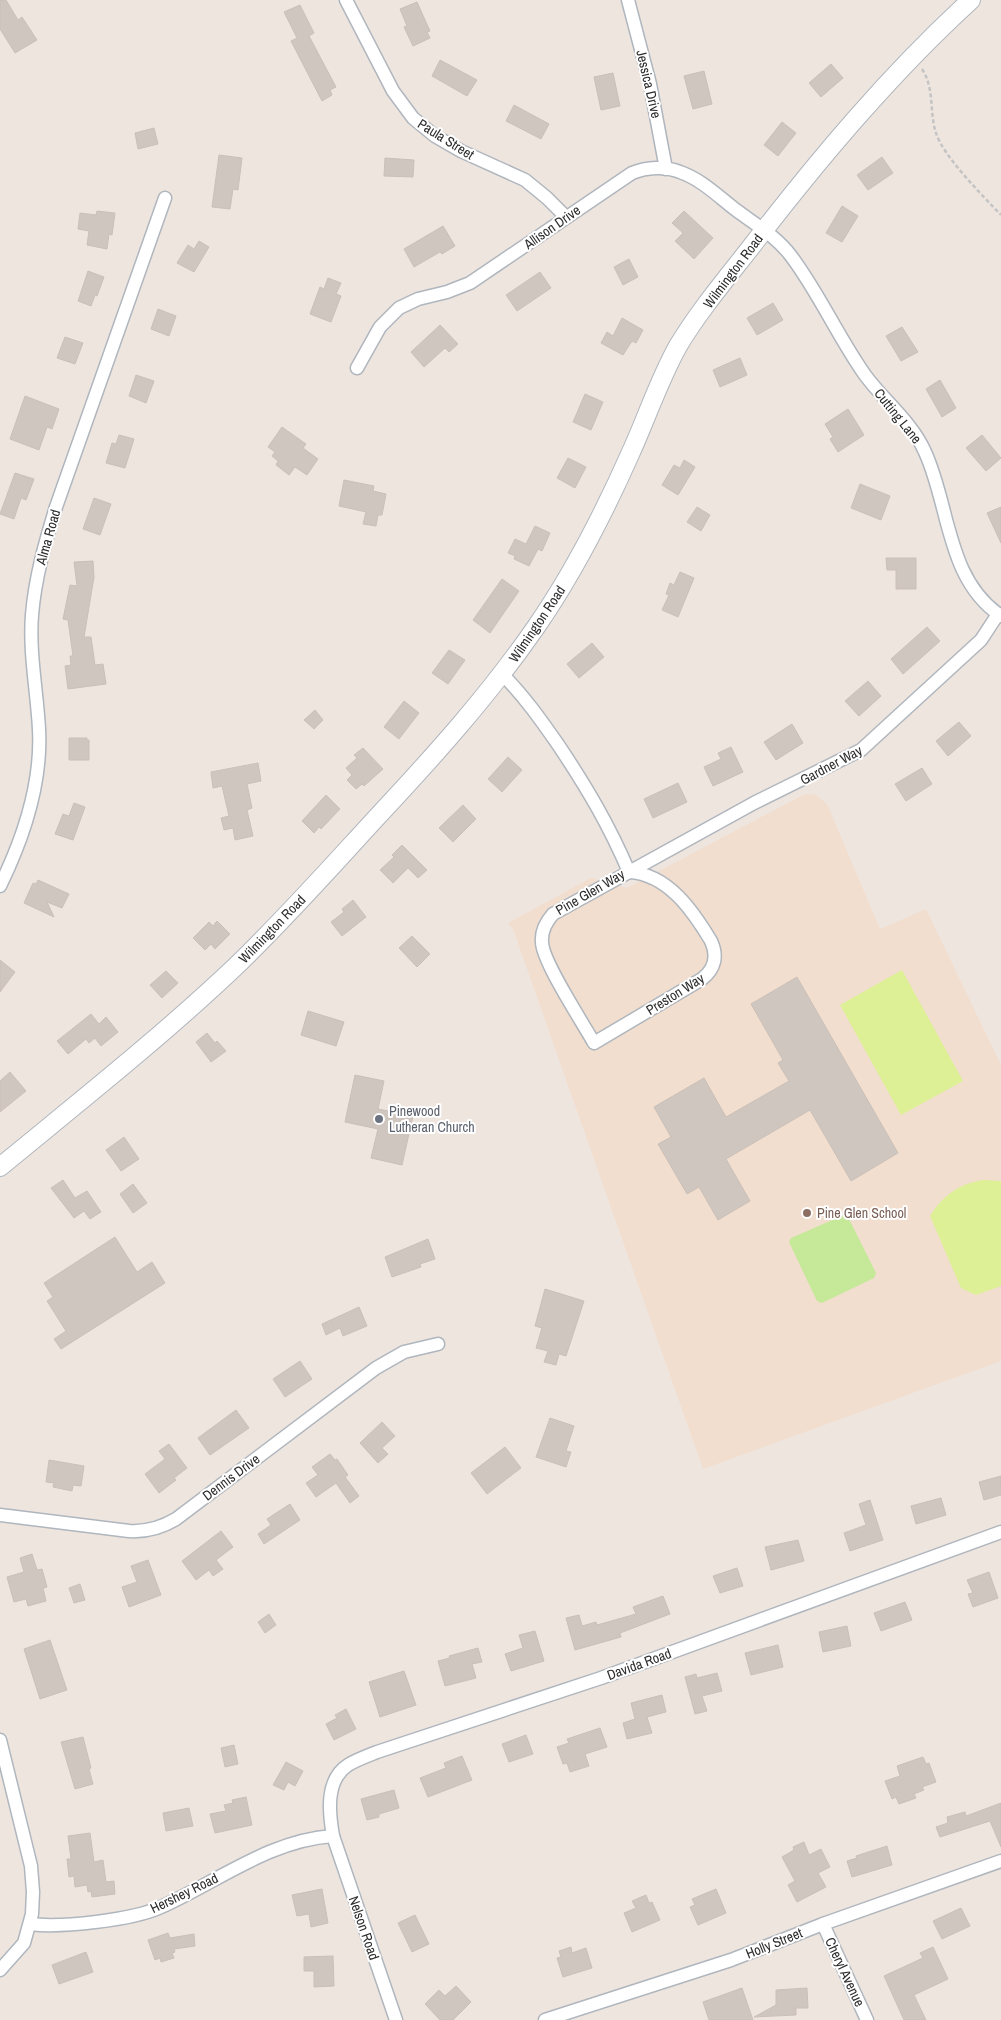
<svg xmlns="http://www.w3.org/2000/svg" width="1001" height="2020" viewBox="0 0 1001 2020" font-family="'Archivo Narrow',sans-serif">
  <style>
    .education { fill: #f1dece }
    .green { fill: #c6e899 }
    .pitch { fill: #def095 }
    .building { fill: #cfc6c0; stroke: #cbc0b8 }
    .lines { fill: none; stroke-linecap: round; stroke-linejoin: round }
    .street-casing { stroke: #afb6bd; stroke-width: 15 }
    .secondary-casing { stroke: #afb6bd; stroke-width: 20 }
    .path { stroke: #c4c4c4; stroke-width: 2.5; stroke-dasharray: 4 2.5; stroke-linecap: butt }
    .street { stroke: #fff; stroke-width: 12 }
    .secondary { stroke: #fff; stroke-width: 18 }
    .worship-dot { fill: #6b7280; stroke: #fff; stroke-width: 2 }
    .education-dot { fill: #8d6e63; stroke: #fff; stroke-width: 2 }
    .labels { text-anchor: middle; dominant-baseline: central; stroke-width: 4; stroke-linejoin: round; paint-order: stroke }
    .street-label { font-size: 14px; fill: #2d2d2d; stroke: #fff }
    .worship-label { font-size: 14px; fill: #5b616d; stroke: #fff; text-anchor: start }
    .education-label { font-size: 14px; fill: #785e54; stroke: #fff; text-anchor: start }
  </style>
  <rect width="100%" height="100%" fill="#efe5df"/>
  <polygon class="education" points="809,794 816,795 827,804 880,929 926,909 1001,1065 1001,1361 703,1469 513,929 508,923 591,878 627,888 803,795"/>
  <polygon class="green" points="844,1215 848,1217 876,1273 874,1278 822,1303 817,1301 789,1242 791,1238"/>
  <g class="pitch">
    <polygon points="902,970 963,1081 901,1115 840,1005"/>
    <path d="M983,1180L1001,1181V1286L976,1295L961,1288L930,1216C943,1195 959,1184 983,1180Z"/>
  </g>
  <g class="building">
    <polygon points="0,0 6,0 18,20 22,17 37,40 15,53 0,29"/>
    <polygon points="417,2 430,31 427,32 430,38 413,46 404,27 407,26 400,9"/>
    <polygon points="300,5 314,33 309,36 336,87 330,90 332,95 322,101 291,41 297,38 284,12"/>
    <polygon points="440,60 477,80 467,96 432,76"/>
    <polygon points="831,64 843,78 821,97 809,83"/>
    <polygon points="704,71 712,104 693,109 684,76"/>
    <polygon points="613,73 620,106 601,110 594,77"/>
    <polygon points="514,105 549,124 541,139 506,121"/>
    <polygon points="782,122 796,133 778,156 764,145"/>
    <polygon points="154,128 158,144 138,149 135,133"/>
    <polygon points="219,155 242,158 238,190 233,189 230,209 212,207"/>
    <polygon points="882,157 893,173 868,190 857,175"/>
    <polygon points="385,158 414,160 413,177 384,176"/>
    <polygon points="842,206 858,216 842,242 826,233"/>
    <polygon points="97,211 115,213 112,235 109,234 107,249 87,245 89,231 78,229 80,213 96,215"/>
    <polygon points="684,211 713,238 694,259 675,241 683,233 672,223"/>
    <polygon points="443,226 455,246 442,254 440,252 414,267 404,249"/>
    <polygon points="199,241 209,247 194,272 177,263 188,245 194,249"/>
    <polygon points="629,259 638,277 623,285 614,267"/>
    <polygon points="88,271 104,277 97,296 95,295 91,306 78,301"/>
    <polygon points="540,272 551,288 517,311 506,295"/>
    <polygon points="328,278 341,283 336,294 341,296 331,322 310,314 320,287 324,289"/>
    <polygon points="773,303 783,320 757,335 747,318"/>
    <polygon points="158,309 176,316 169,336 151,329"/>
    <polygon points="622,318 643,330 636,343 632,341 623,355 601,343 607,332 613,336"/>
    <polygon points="440,325 458,344 449,352 445,348 424,367 411,352"/>
    <polygon points="902,327 918,352 901,361 886,336"/>
    <polygon points="65,337 83,343 75,364 57,358"/>
    <polygon points="740,358 747,375 720,387 713,370"/>
    <polygon points="136,375 154,381 146,403 129,396"/>
    <polygon points="940,380 956,408 942,417 926,389"/>
    <polygon points="585,394 603,402 591,430 573,422"/>
    <polygon points="25,396 59,409 52,429 47,427 39,450 10,439"/>
    <polygon points="848,409 864,435 838,452 830,439 833,437 825,424"/>
    <polygon points="282,427 306,444 303,448 318,459 307,475 295,467 289,475 276,465 278,461 272,456 275,452 268,447"/>
    <polygon points="119,435 134,439 125,468 106,463 112,443 116,444"/>
    <polygon points="982,435 1001,458 986,471 966,448"/>
    <polygon points="568,458 586,467 575,488 557,478"/>
    <polygon points="684,460 695,467 678,495 662,485 674,465 680,468"/>
    <polygon points="15,473 34,479 26,500 21,498 14,519 0,514"/>
    <polygon points="344,480 374,486 373,491 386,494 382,515 378,515 376,526 363,524 366,512 339,506"/>
    <polygon points="860,484 890,496 881,520 851,508"/>
    <polygon points="94,498 111,504 100,535 83,529"/>
    <polygon points="697,507 710,515 701,531 687,522"/>
    <polygon points="1001,507 1001,543 987,513"/>
    <polygon points="535,526 550,533 542,551 538,549 529,566 514,559 515,556 508,553 515,539 526,544"/>
    <polygon points="886,558 916,558 916,589 896,589 896,570 887,570"/>
    <polygon points="93,561 94,577 84,637 91,637 95,665 103,664 106,684 68,689 65,666 71,665 70,656 73,656 68,620 63,619 70,585 77,586 74,562"/>
    <polygon points="680,572 694,578 678,617 662,610 669,595 666,594 670,583 674,585"/>
    <polygon points="502,579 519,591 490,633 473,620"/>
    <polygon points="927,627 940,641 903,674 891,659"/>
    <polygon points="592,643 604,657 579,678 567,664"/>
    <polygon points="449,650 465,660 448,684 432,673"/>
    <polygon points="868,681 881,696 859,716 845,701"/>
    <polygon points="404,701 419,713 399,739 384,727"/>
    <polygon points="315,710 323,720 314,729 304,720"/>
    <polygon points="959,722 971,736 948,756 936,741"/>
    <polygon points="792,724 803,743 776,760 764,742"/>
    <polygon points="69,738 87,738 87,740 89,740 89,760 69,760"/>
    <polygon points="731,747 743,772 713,786 704,767 721,759 718,753"/>
    <polygon points="363,748 383,769 364,786 362,784 356,789 347,780 352,775 346,768 357,758 354,755"/>
    <polygon points="508,757 522,770 502,792 488,779"/>
    <polygon points="258,763 261,781 247,784 252,808 247,810 253,836 235,840 233,828 224,830 221,818 229,816 222,786 213,788 211,772"/>
    <polygon points="922,768 932,784 906,801 895,784"/>
    <polygon points="678,783 687,802 653,818 644,799"/>
    <polygon points="326,795 340,809 321,829 319,827 314,833 302,821"/>
    <polygon points="74,803 85,807 73,840 55,834 63,814 69,816"/>
    <polygon points="463,805 476,819 453,842 439,828"/>
    <polygon points="402,845 427,870 418,878 408,868 393,883 380,870 394,857 392,855"/>
    <polygon points="38,880 69,894 62,908 47,902 54,917 24,903 33,883 36,884"/>
    <polygon points="353,900 366,917 342,936 331,922 344,912 342,909"/>
    <polygon points="217,921 230,934 215,949 211,944 205,950 193,938 209,922 213,926"/>
    <polygon points="412,936 430,954 417,967 399,948"/>
    <polygon points="0,960 15,972 0,992"/>
    <polygon points="166,971 178,983 162,998 150,985"/>
    <polygon points="797,977 898,1153 851,1181 810,1110 726,1159 750,1201 718,1220 699,1187 687,1194 658,1144 671,1137 654,1107 704,1078 726,1117 789,1081 778,1063 783,1060 751,1004"/>
    <polygon points="308,1011 344,1022 336,1046 301,1035"/>
    <polygon points="91,1014 99,1024 106,1017 118,1032 101,1046 95,1038 89,1043 86,1039 68,1054 57,1041"/>
    <polygon points="207,1033 215,1043 217,1041 226,1051 211,1062 196,1042"/>
    <polygon points="10,1072 26,1091 0,1112 0,1081"/>
    <polygon points="355,1075 384,1081 378,1109 413,1116 402,1165 371,1158 378,1129 345,1122"/>
    <polygon points="124,1137 139,1159 121,1171 106,1150"/>
    <polygon points="63,1180 75,1198 87,1191 101,1212 90,1219 84,1211 74,1218 51,1188"/>
    <polygon points="133,1184 147,1203 133,1213 120,1194"/>
    <polygon points="115,1237 137,1272 152,1262 165,1283 61,1349 54,1339 66,1331 47,1301 53,1297 44,1283"/>
    <polygon points="428,1239 435,1259 420,1264 421,1267 392,1277 385,1257"/>
    <polygon points="545,1289 584,1301 566,1356 559,1354 556,1365 544,1362 548,1351 536,1348 542,1328 535,1326"/>
    <polygon points="359,1307 367,1326 343,1336 340,1328 326,1335 322,1324"/>
    <polygon points="300,1361 312,1379 285,1397 273,1379"/>
    <polygon points="236,1410 249,1428 210,1455 198,1438"/>
    <polygon points="550,1418 574,1426 566,1451 571,1452 566,1467 536,1457"/>
    <polygon points="382,1422 395,1436 382,1448 388,1454 378,1463 360,1443"/>
    <polygon points="169,1444 187,1468 174,1478 176,1480 159,1493 145,1474 165,1459 159,1451"/>
    <polygon points="505,1447 521,1468 487,1494 471,1473"/>
    <polygon points="330,1454 335,1460 337,1459 348,1475 345,1477 359,1496 350,1503 336,1483 316,1497 306,1483 318,1475 312,1467"/>
    <polygon points="49,1460 84,1466 81,1486 73,1485 72,1491 53,1487 54,1483 46,1482"/>
    <polygon points="1001,1476 1001,1495 984,1500 979,1482"/>
    <polygon points="941,1498 946,1515 916,1524 911,1506"/>
    <polygon points="870,1500 883,1540 850,1551 844,1533 866,1525 859,1504"/>
    <polygon points="290,1504 300,1520 264,1544 258,1534 271,1525 267,1519"/>
    <polygon points="221,1531 233,1547 216,1560 223,1569 213,1576 209,1570 196,1580 182,1561"/>
    <polygon points="798,1540 804,1561 771,1570 765,1547"/>
    <polygon points="32,1554 37,1570 42,1569 47,1587 43,1588 46,1601 28,1606 26,1599 14,1602 7,1577 24,1572 20,1558"/>
    <polygon points="148,1560 161,1595 129,1607 122,1587 137,1582 131,1566"/>
    <polygon points="737,1568 743,1586 720,1593 713,1576"/>
    <polygon points="989,1572 998,1598 973,1607 968,1594 973,1593 967,1580"/>
    <polygon points="80,1584 85,1600 74,1603 69,1588"/>
    <polygon points="663,1596 670,1614 620,1633 621,1637 575,1650 566,1618 579,1615 582,1626 596,1622 597,1625 636,1614 633,1607"/>
    <polygon points="905,1602 912,1620 881,1631 874,1613"/>
    <polygon points="269,1614 276,1625 265,1633 258,1622"/>
    <polygon points="847,1626 851,1646 823,1652 819,1632"/>
    <polygon points="535,1631 544,1661 511,1671 505,1654 523,1648 519,1635"/>
    <polygon points="50,1640 67,1690 40,1699 24,1649"/>
    <polygon points="778,1645 783,1667 751,1675 745,1653"/>
    <polygon points="478,1648 482,1662 472,1664 476,1678 445,1686 438,1661 450,1658 449,1656"/>
    <polygon points="404,1671 416,1705 380,1717 369,1682"/>
    <polygon points="717,1673 722,1691 702,1696 707,1711 695,1714 685,1677 696,1674 697,1678"/>
    <polygon points="662,1695 666,1712 647,1717 652,1733 627,1739 623,1723 635,1719 631,1703"/>
    <polygon points="346,1709 356,1729 334,1740 326,1724 337,1718 335,1715"/>
    <polygon points="600,1728 607,1747 585,1754 589,1766 570,1772 567,1763 563,1764 557,1747 569,1743 567,1739"/>
    <polygon points="526,1735 533,1754 509,1762 502,1744"/>
    <polygon points="83,1737 91,1768 89,1769 93,1784 75,1789 61,1742"/>
    <polygon points="234,1745 238,1764 225,1767 221,1748"/>
    <polygon points="462,1756 472,1780 428,1797 420,1778 446,1768 444,1763"/>
    <polygon points="923,1757 926,1764 929,1763 936,1782 922,1787 924,1790 914,1794 916,1798 899,1804 896,1797 892,1799 885,1781 900,1776 897,1766"/>
    <polygon points="286,1762 303,1771 295,1786 288,1782 284,1790 273,1785"/>
    <polygon points="394,1790 399,1808 379,1814 379,1817 367,1820 361,1799"/>
    <polygon points="246,1797 252,1825 215,1833 210,1814 226,1811 224,1805 233,1803 232,1800"/>
    <polygon points="1001,1803 1001,1847 990,1821 940,1837 936,1827 948,1823 947,1817 965,1812 966,1816"/>
    <polygon points="189,1808 193,1826 166,1831 163,1813"/>
    <polygon points="90,1833 94,1862 103,1860 106,1882 114,1881 115,1894 92,1897 91,1891 88,1892 87,1885 75,1887 74,1876 69,1877 67,1859 71,1859 68,1836"/>
    <polygon points="804,1842 809,1855 821,1849 830,1867 818,1873 826,1887 797,1902 788,1885 795,1881 782,1857 794,1850 793,1847"/>
    <polygon points="887,1846 892,1865 852,1877 847,1861 857,1858 856,1856"/>
    <polygon points="322,1889 328,1923 311,1927 309,1914 297,1916 292,1895"/>
    <polygon points="716,1889 726,1913 698,1925 690,1907 695,1905 692,1899"/>
    <polygon points="646,1895 649,1903 652,1902 660,1920 632,1932 624,1913 636,1908 632,1901"/>
    <polygon points="961,1908 970,1926 942,1939 933,1921"/>
    <polygon points="415,1915 429,1944 412,1952 398,1923"/>
    <polygon points="168,1933 170,1938 194,1934 195,1946 174,1949 175,1952 172,1953 174,1958 161,1962 160,1958 155,1960 148,1940"/>
    <polygon points="571,1947 572,1953 586,1948 592,1968 563,1977 557,1958 561,1957 559,1951"/>
    <polygon points="933,1947 948,1979 914,1995 926,2020 904,2020 884,1976 923,1958 920,1953"/>
    <polygon points="86,1952 93,1972 59,1984 52,1965"/>
    <polygon points="333,1956 334,1986 314,1987 314,1971 304,1971 304,1957"/>
    <polygon points="456,1986 471,2002 453,2020 440,2020 425,2004 439,1990 445,1996"/>
    <polygon points="742,1988 753,2020 709,2020 703,2002"/>
    <polygon points="807,1988 808,2008 796,2008 796,2015 754,2017 776,2005 776,1990"/>
  </g>
  <g class="lines">
    <g class="street-casing">
      <g id="street">
        <polyline points="346,0 393,91 413,118 435,136 461,151 525,180 547,198 566,217"/>
        <polyline points="628,0 650,84 666,169"/>
        <path d="M357,368L380,327L399,308L418,299L447,292L470,283L632,173C647,167 665,166 680,172C701,179 719,197 736,210C755,224 777,237 791,256C819,293 838,337 865,375C884,401 912,422 925,452C950,506 946,579 1001,616"/>
        <path d="M502,674C524,696 541,720 559,746C587,788 609,825 629,872"/>
        <path d="M629,872C668,874 693,911 711,941C718,956 715,969 702,979L594,1043C583,1023 542,961 542,942C541,931 546,922 553,914L754,803L861,750L981,640L998,614"/>
        <path d="M0,886C23,839 42,783 39,729C37,691 29,653 32,615C35,578 45,543 56,507L165,198"/>
        <path d="M0,1515L129,1531C146,1532 161,1528 176,1519L376,1368L404,1352L438,1344"/>
        <polyline points="0,1740 31,1866 33,1892 32,1914 24,1943 0,1970"/>
        <path d="M30,1924C61,1928 133,1920 161,1907C217,1882 270,1840 333,1836"/>
        <polyline points="823,1924 867,2020"/>
        <path d="M396,2020L333,1836C329,1813 325,1780 348,1765C356,1760 367,1756 377,1752L601,1678L1001,1532"/>
        <polyline points="545,2020 731,1960 823,1924 1001,1861"/>
      </g>
    </g>
    <g class="secondary-casing">
      <path id="secondary" d="M0,1167C79,1102 160,1038 235,967C285,919 331,867 378,816C434,756 489,695 536,627C574,572 604,513 631,452C647,417 659,380 678,346C699,311 726,279 751,247C818,160 890,74 971,0"/>
    </g>
    <path class="path" d="M922,69C935,89 929,112 936,133C943,156 983,196 1001,215"/>
    <use href="#street" class="street"/>
    <use href="#secondary" class="secondary"/>
  </g>
  <circle class="worship-dot" cx="379" cy="1119" r="5"/>
  <circle class="education-dot" cx="807" cy="1213" r="5"/>
  <g class="labels">
    <g class="street-label">
      <text transform="translate(649 84) rotate(77)">Jessica Drive</text>
      <text transform="translate(446 139) rotate(32)">Paula Street</text>
      <text transform="translate(552 227) rotate(-35)">Allison Drive</text>
      <text transform="translate(733 271) rotate(-53)">Wilmington Road</text>
      <text transform="translate(898 416) rotate(51)">Cutting Lane</text>
      <text transform="translate(48 537) rotate(-74)">Alma Road</text>
      <text transform="translate(537 624) rotate(-56)">Wilmington Road</text>
      <text transform="translate(831 765) rotate(-28)">Gardner Way</text>
      <text transform="translate(590 892) rotate(-30)">Pine Glen Way</text>
      <text transform="translate(272 929) rotate(-46)">Wilmington Road</text>
      <text transform="translate(675 994) rotate(-32)">Preston Way</text>
      <text transform="translate(231 1477) rotate(-37)">Dennis Drive</text>
      <text transform="translate(639 1664) rotate(-20)">Davida Road</text>
      <text transform="translate(184 1893) rotate(-26)">Hershey Road</text>
      <text transform="translate(364 1928) rotate(71)">Nelson Road</text>
      <text transform="translate(774 1943) rotate(-22)">Holly Street</text>
      <text transform="translate(845 1972) rotate(65)">Cheryl Avenue</text>
    </g>
    <g class="worship-label">
      <text x="389" y="1111">Pinewood<tspan x="389" dy="16">Lutheran Church</tspan></text>
    </g>
    <g class="education-label">
      <text x="817" y="1213">Pine Glen School</text>
    </g>
  </g>
</svg>
